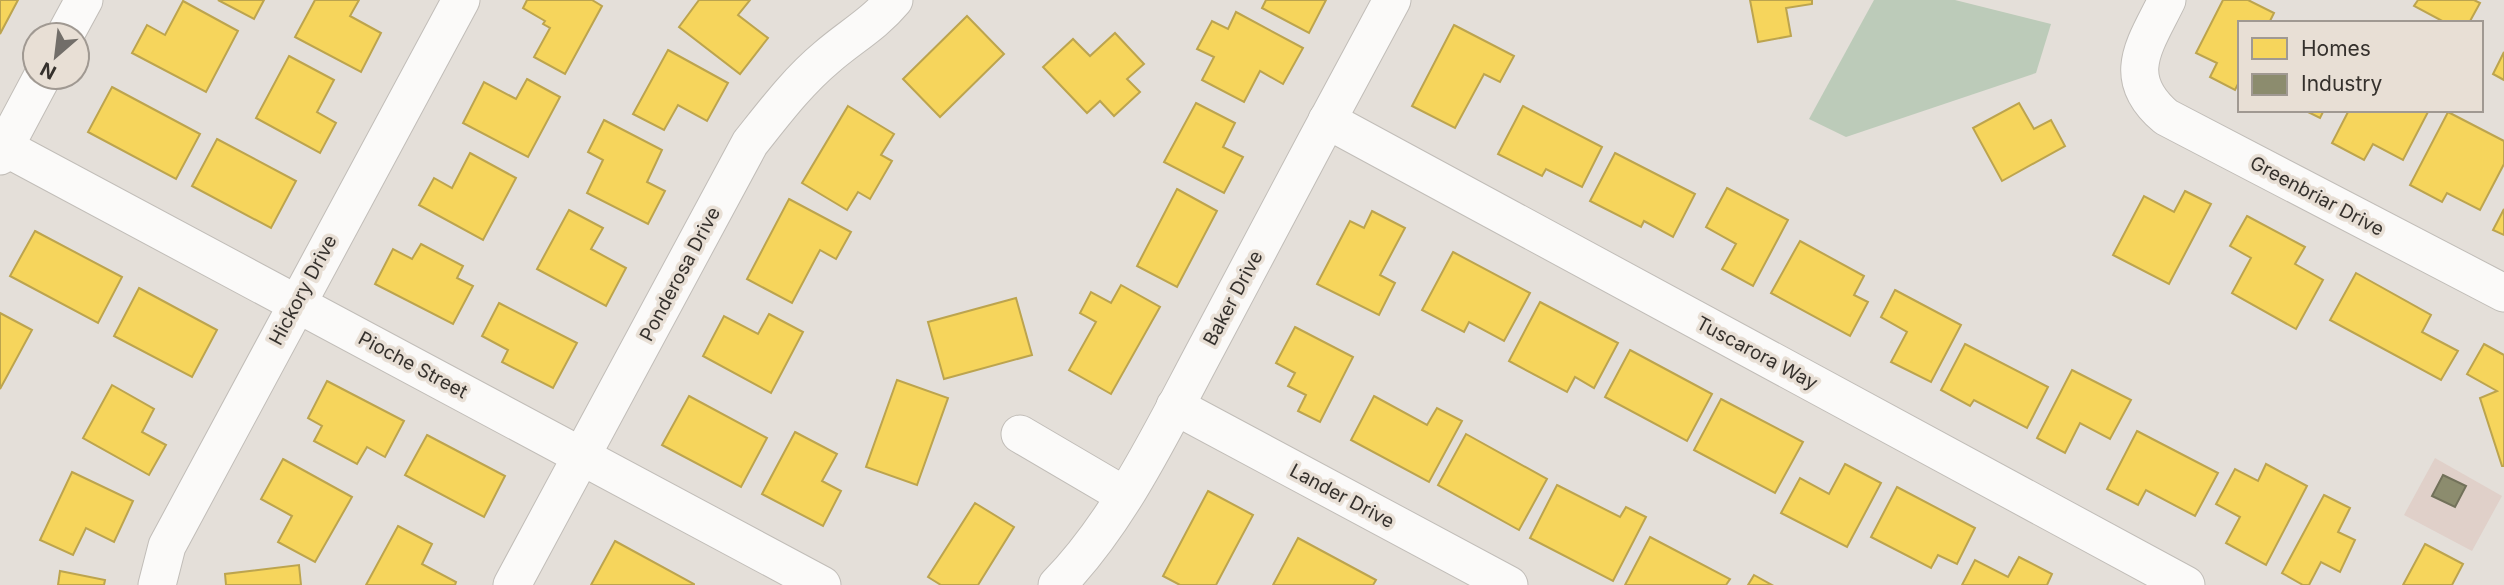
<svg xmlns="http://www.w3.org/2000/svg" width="2504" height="585" viewBox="0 0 2504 585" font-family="Inter,sans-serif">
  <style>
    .industrial { fill: #e0d0c9 }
    .green { fill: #bccbb9 }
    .homes { fill: #f6d55c; stroke: #bca44e; stroke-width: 2 }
    .industry { fill: #8c8c6e; stroke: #72715a; stroke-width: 2 }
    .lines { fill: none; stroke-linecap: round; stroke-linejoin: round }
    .minor-casing { stroke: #c1bdb8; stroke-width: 39 }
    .minor { stroke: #fbfaf9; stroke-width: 37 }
    .labels { text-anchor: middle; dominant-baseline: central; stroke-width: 7; stroke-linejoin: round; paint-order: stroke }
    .street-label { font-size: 19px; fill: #35312d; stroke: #e8dfd5 }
  </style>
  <rect width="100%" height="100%" fill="#e4dfd9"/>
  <polygon class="industrial" points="2435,458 2502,496 2472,551 2404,515"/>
  <polygon class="green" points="1874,0 1955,0 2051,24 2036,73 1846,137 1809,119"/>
  <g class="homes">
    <polygon points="0,0 18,0 0,34"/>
    <polygon points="218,0 264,0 254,19"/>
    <polygon points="315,0 359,0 350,16 381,33 361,72 295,37"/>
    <polygon points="527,0 592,0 602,6 565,74 534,57 550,28 543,24 545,21 523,8"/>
    <polygon points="699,0 750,0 738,15 768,38 740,74 679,27"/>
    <polygon points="1266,0 1326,0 1309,33 1262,8"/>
    <polygon points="1750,0 1812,0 1812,4 1786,8 1791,36 1758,42"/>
    <polygon points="2223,0 2248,0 2274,13 2269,23 2240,23 2240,80 2235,90 2210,77 2217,63 2196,53"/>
    <polygon points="2418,0 2474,0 2480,3 2469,23 2446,23 2414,6"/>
    <polygon points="183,1 238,31 206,92 132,53 147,25 165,35"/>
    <polygon points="1236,12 1303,48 1283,84 1260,71 1244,102 1202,80 1214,57 1197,49 1212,21 1228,29"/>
    <polygon points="967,16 1004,54 940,117 903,79"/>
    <polygon points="1454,25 1514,56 1500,82 1484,74 1455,128 1412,106"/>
    <polygon points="1115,33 1144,64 1127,79 1140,92 1114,116 1100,101 1087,113 1043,67 1073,39 1090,56"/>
    <polygon points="668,50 728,83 707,121 678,105 664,130 633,114"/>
    <polygon points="2504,52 2504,80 2493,74"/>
    <polygon points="289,56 334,80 317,112 336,123 320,153 256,118"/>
    <polygon points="527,79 560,97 528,157 463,123 484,82 516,99"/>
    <polygon points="112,87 200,134 176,179 88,132"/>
    <polygon points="1196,103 1235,123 1223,147 1243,157 1224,193 1164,162"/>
    <polygon points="2019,103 2034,129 2051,120 2065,146 2002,181 1973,128"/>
    <polygon points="848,106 894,134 881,155 892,161 870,199 858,192 847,210 802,183"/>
    <polygon points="1523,106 1602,147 1582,187 1546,169 1542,176 1498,154"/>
    <polygon points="2304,110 2324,110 2320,118"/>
    <polygon points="2349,110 2429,110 2403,160 2373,144 2364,160 2332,143"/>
    <polygon points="2448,112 2504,141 2504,164 2480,210 2447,193 2442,202 2410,185"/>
    <polygon points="604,120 662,150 647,182 665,191 648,224 587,193 603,160 588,152"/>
    <polygon points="217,139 296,181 271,228 192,186"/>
    <polygon points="470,153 516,178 483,240 419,205 434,178 452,188"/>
    <polygon points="1615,153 1695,194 1673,237 1644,221 1641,227 1590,201"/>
    <polygon points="1727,188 1788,220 1753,286 1722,269 1736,244 1706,227"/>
    <polygon points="1177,189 1217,211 1177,287 1137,266"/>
    <polygon points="2185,191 2211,204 2169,284 2113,255 2144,196 2174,212"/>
    <polygon points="789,199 851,232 836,259 820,250 792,303 747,279"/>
    <polygon points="2504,209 2504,235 2493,230"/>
    <polygon points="569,210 603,228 591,249 626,268 606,306 537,269"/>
    <polygon points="1372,211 1405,228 1380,275 1395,283 1379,315 1317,284 1350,221 1364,228"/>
    <polygon points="2247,216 2305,247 2295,264 2323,280 2296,329 2232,293 2251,258 2230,246"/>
    <polygon points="35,231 122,277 98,323 10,276"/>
    <polygon points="1800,241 1864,276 1854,295 1868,302 1850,336 1771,293"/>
    <polygon points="421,244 463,266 457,278 473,286 453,324 375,284 393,249 412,259"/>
    <polygon points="1453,252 1530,293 1504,341 1469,322 1464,332 1422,310"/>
    <polygon points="2356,273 2431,315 2422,332 2458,351 2441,380 2330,320"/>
    <polygon points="1121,285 1160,307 1111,394 1069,370 1096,322 1080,313 1091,292 1111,303"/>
    <polygon points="139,288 217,330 192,377 114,336"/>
    <polygon points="1895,290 1961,325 1931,382 1891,362 1907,332 1881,317"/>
    <polygon points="1016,298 1032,355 944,379 928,322"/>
    <polygon points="1540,302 1618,343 1594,388 1575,377 1567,392 1509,361"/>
    <polygon points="499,303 577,343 553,388 502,362 508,350 482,336"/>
    <polygon points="0,313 32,330 0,389"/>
    <polygon points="769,314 803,332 771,393 703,356 724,316 758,334"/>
    <polygon points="1295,327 1353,357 1320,422 1298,411 1306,395 1288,386 1295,373 1276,363"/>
    <polygon points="1965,344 2048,387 2027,428 1974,400 1970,406 1941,390"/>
    <polygon points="2484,344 2504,355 2504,466 2502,466 2480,398 2497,391 2467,374"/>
    <polygon points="1630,350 1712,394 1687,441 1605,397"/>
    <polygon points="2072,370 2131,400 2110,439 2080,423 2065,453 2037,438"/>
    <polygon points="897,380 948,398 917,485 866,467"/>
    <polygon points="327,381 404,421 385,457 367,447 357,464 314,441 322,426 308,418"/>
    <polygon points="112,385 154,409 142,432 166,445 149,475 83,438"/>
    <polygon points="689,396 767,438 741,487 662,445"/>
    <polygon points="1374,396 1427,425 1437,408 1462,421 1429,482 1351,440"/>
    <polygon points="1721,399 1803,442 1775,493 1694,450"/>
    <polygon points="2137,431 2218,473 2195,516 2146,490 2138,505 2107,489"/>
    <polygon points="795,432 837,454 822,481 841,491 823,526 762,494"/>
    <polygon points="1466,434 1547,479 1519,530 1438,485"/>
    <polygon points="427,435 505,476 484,517 405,475"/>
    <polygon points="283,459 352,497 315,562 278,542 292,516 261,499"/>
    <polygon points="1845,464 1881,483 1847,547 1781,513 1800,478 1829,494"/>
    <polygon points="2266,464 2307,486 2266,565 2226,543 2240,517 2216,504 2235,469 2258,481"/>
    <polygon points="72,472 133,501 114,542 86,528 73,555 40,540"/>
    <polygon points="1557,485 1620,517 1626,507 1646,517 1613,581 1530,538"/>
    <polygon points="1897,487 1975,528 1957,564 1938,555 1931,568 1871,537"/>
    <polygon points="1208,491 1253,515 1216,585 1180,585 1163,576"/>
    <polygon points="2324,495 2350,508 2338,532 2355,540 2340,572 2321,562 2309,585 2303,585 2282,573"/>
    <polygon points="975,503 1014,527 978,585 941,585 928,577"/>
    <polygon points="398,526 432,544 422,564 456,582 455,585 366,585"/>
    <polygon points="1650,537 1730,579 1726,585 1625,585"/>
    <polygon points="1298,538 1376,580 1373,585 1273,585"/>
    <polygon points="615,541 694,584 694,585 591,585"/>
    <polygon points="2425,544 2463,564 2452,585 2403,585"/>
    <polygon points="2019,557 2052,574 2047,585 1962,585 1975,560 2008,577"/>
    <polygon points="299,565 301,585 226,585 225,574"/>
    <polygon points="60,571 105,580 104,585 58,585"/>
    <polygon points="1754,575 1772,585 1748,585"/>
  </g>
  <polygon class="industry" points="2443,475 2466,486 2455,507 2432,496"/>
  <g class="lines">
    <g class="minor-casing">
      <g id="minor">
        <path d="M2167,0C2145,45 2119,77 2166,117L2504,293"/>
        <polyline points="65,35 84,0"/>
        <polyline points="1327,120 2186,585"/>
        <polyline points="4,147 822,585"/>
        <polyline points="0,156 42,77"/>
        <polyline points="1175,406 1509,585"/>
        <polyline points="1020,434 1124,495"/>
        <polyline points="157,585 167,546 461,0"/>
        <path d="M512,585L750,143C774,113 797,82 827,57C850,37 874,24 894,0"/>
        <path d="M1057,585C1121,520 1166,423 1209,343C1270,228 1330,114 1392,0"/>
      </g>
    </g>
    <use href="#minor" class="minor"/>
  </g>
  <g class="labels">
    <g class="street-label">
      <text transform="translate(2317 196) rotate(28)">Greenbriar Drive</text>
      <text transform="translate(680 274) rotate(-62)">Ponderosa Drive</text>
      <text transform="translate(303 290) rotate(-62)">Hickory Drive</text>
      <text transform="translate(1233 298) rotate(-62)">Baker Drive</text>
      <text transform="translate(1757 353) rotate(28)">Tuscarora Way</text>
      <text transform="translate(413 365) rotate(28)">Pioche Street</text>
      <text transform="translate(1342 496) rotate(28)">Lander Drive</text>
    </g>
  </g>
  <rect x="2238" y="21" width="245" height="91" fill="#e8dfd5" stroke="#a09992" stroke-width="2"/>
  <rect x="2252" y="38" width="35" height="21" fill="#f6d55c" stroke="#a09992" stroke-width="2"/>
  <text x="2301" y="56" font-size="21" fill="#35312d">Homes</text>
  <rect x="2252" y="74" width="35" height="21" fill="#8c8c6e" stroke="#a09992" stroke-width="2"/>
  <text x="2301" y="91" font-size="21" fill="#35312d">Industry</text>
  <g transform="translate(56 56) rotate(208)"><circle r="33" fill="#e8dfd5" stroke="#a09992" stroke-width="2"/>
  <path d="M0-5L12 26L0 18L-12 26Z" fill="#726e69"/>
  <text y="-10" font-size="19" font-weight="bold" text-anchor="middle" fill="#35312d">N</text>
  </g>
</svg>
